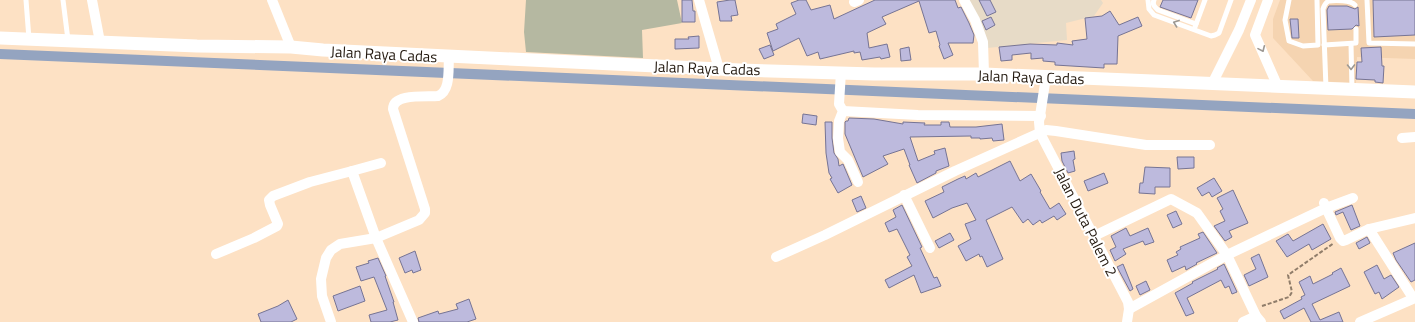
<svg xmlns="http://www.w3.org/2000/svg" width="1415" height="322" viewBox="0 0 1415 322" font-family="'Titillium Web',sans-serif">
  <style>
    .built { fill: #f5d4b1 }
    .industrial { fill: #e7dbc7 }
    .green { fill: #b5b8a1 }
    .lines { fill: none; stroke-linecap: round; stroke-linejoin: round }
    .canal { stroke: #94a4c0; stroke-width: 10 }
    .building { fill: #bdbadd; stroke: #767494 }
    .path { stroke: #907d6a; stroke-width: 2; stroke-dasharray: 4 2; stroke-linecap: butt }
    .service { stroke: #fff; stroke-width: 5 }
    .minor { stroke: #fff; stroke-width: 10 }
    .tertiary { stroke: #fff; stroke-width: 13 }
    .oneway { stroke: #9c9893 }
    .labels { text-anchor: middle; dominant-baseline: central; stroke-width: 4; stroke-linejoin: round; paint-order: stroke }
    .street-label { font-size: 15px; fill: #23190f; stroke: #fff }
  </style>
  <rect width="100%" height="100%" fill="#fde1c4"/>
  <polygon class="built" points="1280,0 1415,0 1415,59 1357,57 1356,83 1313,81 1273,38 1273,19"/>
  <polygon class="industrial" points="967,0 1101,0 1103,3 1094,16 1066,23 1067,40 987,48"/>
  <polygon class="green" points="526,0 677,0 682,23 642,30 643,58 526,52 524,32"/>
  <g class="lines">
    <polyline class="canal" points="0,54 1415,114"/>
  </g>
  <g class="building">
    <polygon points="682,0 692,0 693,11 695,11 695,22 682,22"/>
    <polygon points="730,0 735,0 738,15 731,16 732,21 720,21 717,2"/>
    <polygon points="799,0 806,0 811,10 830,5 834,19 875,0 955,0 958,8 961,7 969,23 974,35 973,43 948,43 953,55 944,59 939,46 940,45 936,31 929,33 919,1 882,17 886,24 867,33 869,48 887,44 890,57 881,59 880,57 862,60 860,52 854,53 854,51 820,59 818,52 807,56 799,38 773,51 767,33 778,29 776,24 796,14 791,3"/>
    <polygon points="979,0 990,0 996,12 987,16"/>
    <polygon points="1163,0 1198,0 1191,18 1160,7"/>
    <polygon points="1373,0 1415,0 1415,35 1374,37"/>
    <polygon points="1329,6 1347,6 1355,9 1358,7 1359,26 1356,25 1352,29 1328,30 1327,10"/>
    <polygon points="1110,11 1119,25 1138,17 1142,26 1118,36 1117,64 1104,64 1104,68 1055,65 1055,62 1043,61 1043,58 1031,59 1031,53 1012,55 1012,60 1001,61 999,47 1030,44 1057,45 1057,43 1073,45 1072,41 1087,39 1085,18 1102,16"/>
    <polygon points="991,17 995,25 986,30 982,21"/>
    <polygon points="1290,19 1298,19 1299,38 1292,38"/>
    <polygon points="699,36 699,48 675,49 675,39 689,39 688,37"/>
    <polygon points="770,45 774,55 764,59 759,49"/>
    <polygon points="909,47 911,60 901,61 900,49"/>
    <polygon points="1381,47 1382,66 1384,66 1383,83 1375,82 1375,80 1356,79 1357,62 1362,62 1361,48"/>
    <polygon points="803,114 817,116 816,125 802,123"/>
    <polygon points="849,118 874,119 903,124 903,122 925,123 924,125 941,125 941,122 949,122 950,127 976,127 1002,124 1004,140 993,141 992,138 980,139 980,138 971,138 971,136 910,137 918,161 935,154 934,151 945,148 949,166 936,171 936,173 917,183 909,165 910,165 904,149 883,156 888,164 863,177 845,134 845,122 846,121 848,121"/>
    <polygon points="825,122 832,122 832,138 834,153 838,159 839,166 843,164 852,185 838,193 830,179 832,178 829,173 826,153"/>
    <polygon points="1074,151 1075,159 1073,160 1075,171 1068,173 1062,161 1061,153"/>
    <polygon points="1177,157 1194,157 1194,168 1178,169"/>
    <polygon points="1010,161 1020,181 1031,174 1041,191 1040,192 1050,209 1059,203 1066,214 1057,220 1054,216 1042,223 1040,220 1033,225 1028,219 1023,223 1012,207 986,220 1003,259 987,267 982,256 980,257 979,254 966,261 958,246 971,239 965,224 976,220 967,203 952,208 933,218 925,201 944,192 942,187 958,179 965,176 966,179 976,173 978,177"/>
    <polygon points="1145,167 1170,168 1170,187 1155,187 1155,194 1139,193 1140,183 1143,183"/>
    <polygon points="1104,173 1108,183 1088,191 1084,181"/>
    <polygon points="1214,178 1222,191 1212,197 1209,192 1202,196 1197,188"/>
    <polygon points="1233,190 1248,223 1229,231 1232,237 1225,241 1214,226 1225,221 1220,211 1223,209 1217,198"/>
    <polygon points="861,196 866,208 857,212 852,200"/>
    <polygon points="902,205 922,247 920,248 934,278 937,277 941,286 921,293 914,275 889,288 885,280 912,266 907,257 910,255 897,229 889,232 885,223 896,217 893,210"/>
    <polygon points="1352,205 1360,226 1351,230 1343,212 1336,215 1335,212"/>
    <polygon points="1176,211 1182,224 1173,228 1167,215"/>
    <polygon points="1323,224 1331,239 1312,250 1309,244 1287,257 1276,241 1288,234 1293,241"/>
    <polygon points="1126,228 1130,236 1148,228 1154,242 1145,245 1143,241 1123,249 1126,254 1115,261 1110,250 1116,247 1111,236"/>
    <polygon points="1203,232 1217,253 1196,263 1197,264 1186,270 1185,266 1172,272 1167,260 1178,255 1176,252 1181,249 1180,247 1200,238 1198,234"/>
    <polygon points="950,233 954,240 939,248 935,241"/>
    <polygon points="1367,237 1370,243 1359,249 1356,243"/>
    <polygon points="1415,243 1415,280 1411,282 1396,260 1393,253"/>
    <polygon points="415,251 421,270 413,273 412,270 405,273 399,258"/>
    <polygon points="1259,254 1268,277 1249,286 1244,275 1256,269 1251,258"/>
    <polygon points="378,258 386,276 385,276 394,302 393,302 398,320 390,322 371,322 369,315 387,310 374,277 361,281 356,267 369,263 368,261"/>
    <polygon points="1123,264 1133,289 1130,291 1117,267"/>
    <polygon points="1224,264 1237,292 1232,294 1229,286 1225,288 1221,280 1187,298 1194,313 1186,316 1175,293 1193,283 1192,282 1218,269 1217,268"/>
    <polygon points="1377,265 1384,279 1391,275 1399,287 1382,299 1379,292 1375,294 1364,272"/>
    <polygon points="1341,268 1350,286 1312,304 1320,320 1339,312 1343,322 1311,322 1304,308 1284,319 1280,311 1302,299 1301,297 1305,295 1299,282 1310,276 1313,284 1333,274 1332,273"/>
    <polygon points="1146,281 1150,290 1140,295 1136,286"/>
    <polygon points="360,286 365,301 338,311 333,296"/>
    <polygon points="469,299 476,319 467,322 419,322 418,318 438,311 439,314 458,309 456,304"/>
    <polygon points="288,300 297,319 291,322 261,322 258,314 278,306"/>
  </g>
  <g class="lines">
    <polyline class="path" points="1262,306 1289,297 1292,292 1288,275 1334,243"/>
    <g class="service">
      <polyline points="26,0 29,39"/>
      <polyline points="63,0 68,40"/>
      <polyline points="1148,0 1149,9 1154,15 1211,36 1215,35 1219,33 1231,0"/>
      <path d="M1154,0C1152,5 1155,7 1158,10L1196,24"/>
      <polyline points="1289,0 1285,20 1289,41 1303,46 1318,45 1317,0"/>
      <polyline points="1367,0 1369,43 1415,44"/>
      <polyline points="1195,27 1205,0"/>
      <polyline points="1351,44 1352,89"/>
      <polyline points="1324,45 1356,43 1356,29"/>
      <path d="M1326,88L1323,9C1324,6 1326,2 1329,1C1335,0 1351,0 1355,5"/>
    </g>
    <g class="minor">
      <polyline points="92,0 100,42"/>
      <polyline points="272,0 291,47"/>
      <polyline points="699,0 719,69"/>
      <polyline points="964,0 975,20 983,42 984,74"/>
      <polyline points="1268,0 1255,35 1278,87"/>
      <polyline points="854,2 859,0"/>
      <polyline points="841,72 839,104 843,111 839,121 838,138 840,152 848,160 858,182"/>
      <polyline points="1046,77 1039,122 1040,133 1128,302 1129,309 1127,322"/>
      <polyline points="1212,84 1239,30 1251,0"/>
      <polyline points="843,111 918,115 1041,116"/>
      <polyline points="1402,138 1415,137"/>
      <polyline points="352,171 381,163"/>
      <polyline points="904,195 930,248"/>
      <polyline points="1353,198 1326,208 1340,238 1343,241 1346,240 1369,229 1415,218"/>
      <polyline points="1369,229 1413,298"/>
      <polyline points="1094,236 1171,199 1197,213 1227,255 1256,316 1261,322"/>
      <polyline points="216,254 254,238 277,226 278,224 270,205 269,200 273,196 310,182 352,171 376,238 413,322"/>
      <polyline points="776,257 825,235 955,171 1046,130 1056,131 1146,145 1210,145"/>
      <polyline points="1129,309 1227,255 1326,208 1324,203"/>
      <path d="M331,322L322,296L321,279L326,258L331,250L340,244L376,238L419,220L425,213V209L393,109C393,93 426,97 438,96C451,91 448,69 449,57"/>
      <polyline points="1243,322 1256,316"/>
      <polyline points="1360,322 1415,298"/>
    </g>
    <polyline class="tertiary" points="0,38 197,46 291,47 323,50 740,70 874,74 984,74 1415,92"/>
  </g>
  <defs><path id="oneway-chevron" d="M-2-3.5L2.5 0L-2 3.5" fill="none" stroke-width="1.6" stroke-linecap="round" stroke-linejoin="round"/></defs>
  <g class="oneway">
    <use href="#oneway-chevron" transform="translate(1176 23) rotate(-160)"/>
    <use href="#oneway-chevron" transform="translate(1262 49) rotate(66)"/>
    <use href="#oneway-chevron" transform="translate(1351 67) rotate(89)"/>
  </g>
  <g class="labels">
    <g class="street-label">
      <text transform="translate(384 54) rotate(3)">Jalan Raya Cadas</text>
      <text transform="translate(707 68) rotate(2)">Jalan Raya Cadas</text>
      <text transform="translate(1031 77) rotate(2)">Jalan Raya Cadas</text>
      <text transform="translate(1086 222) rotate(63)">Jalan Duta Palem 2</text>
    </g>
  </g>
</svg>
